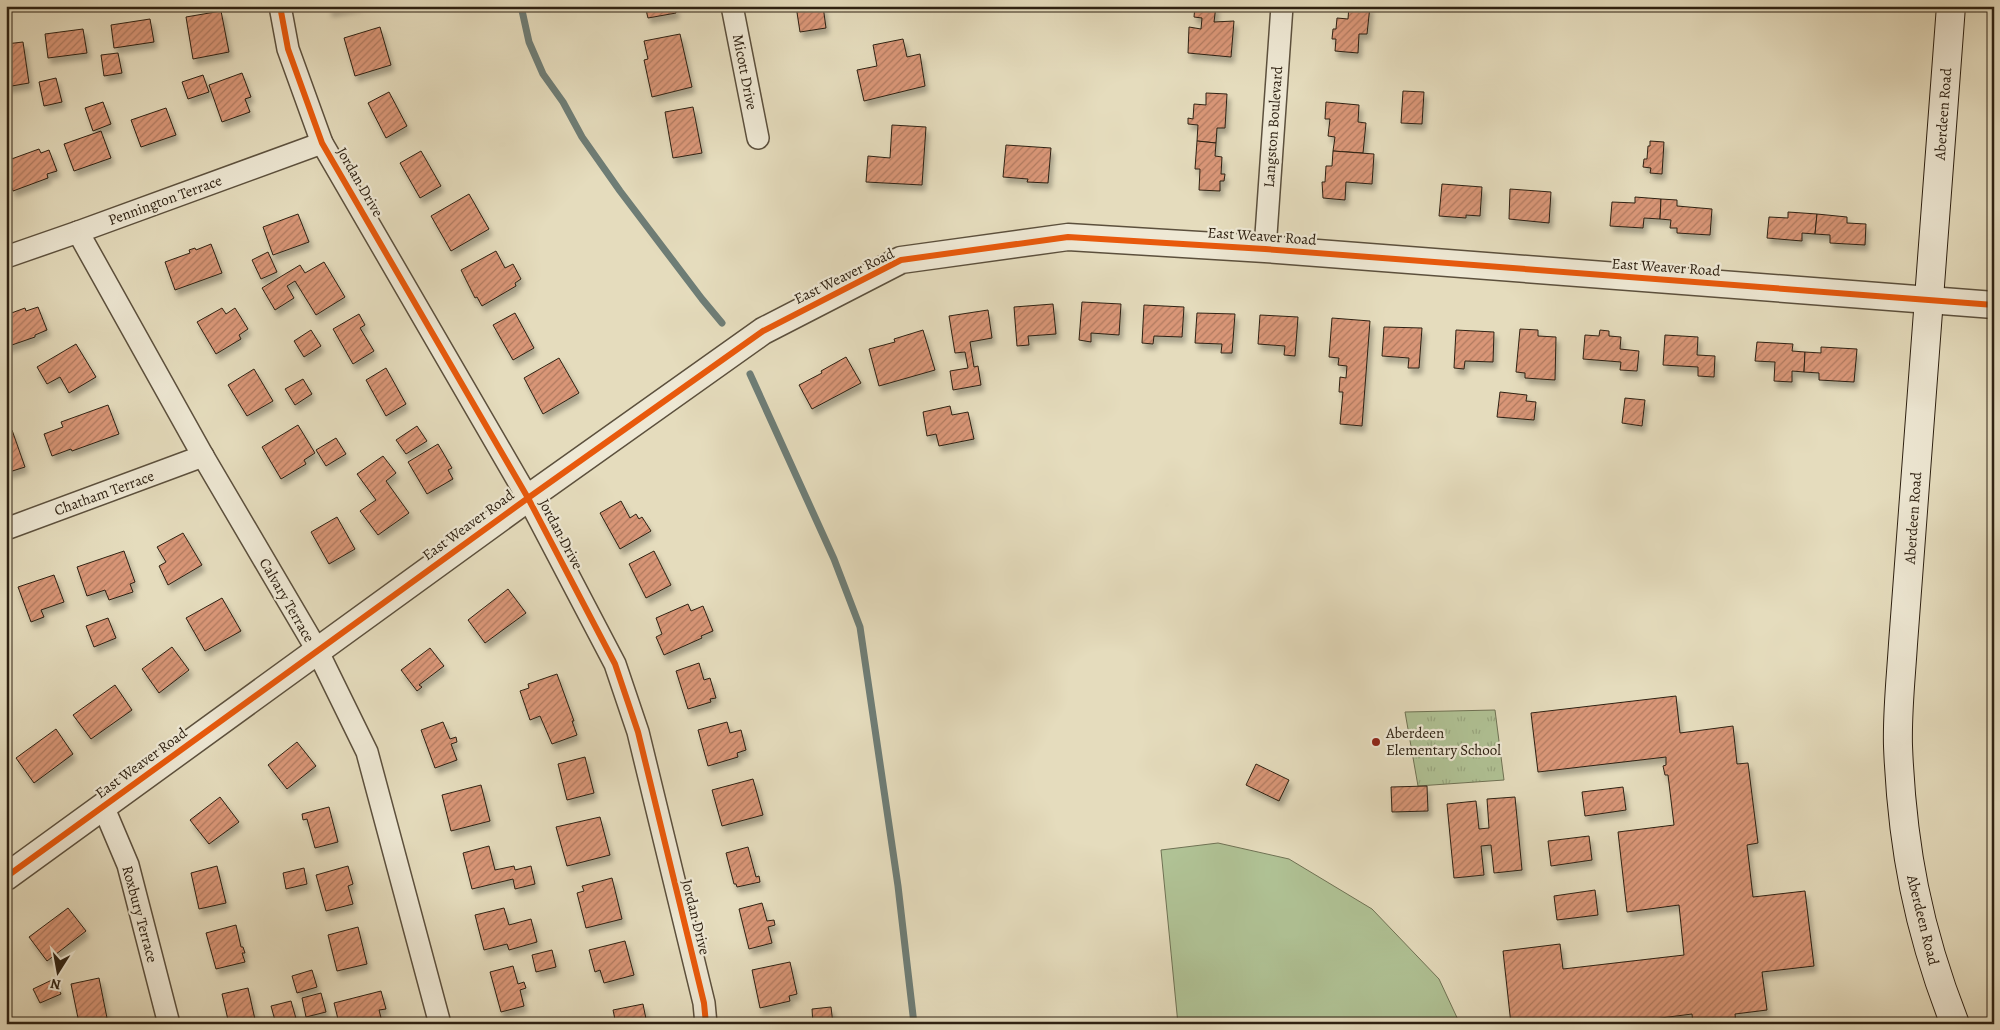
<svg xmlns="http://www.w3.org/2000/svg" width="2000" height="1030" viewBox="0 0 2000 1030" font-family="Alegreya,serif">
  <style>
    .park { fill: url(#park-tufts); stroke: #6f7254 }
    .pitch { fill: #b0c295; stroke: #6f7254 }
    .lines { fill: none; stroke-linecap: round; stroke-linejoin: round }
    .stream { stroke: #6e7d76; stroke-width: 7 }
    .building { fill: url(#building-hatch); stroke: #2e2112; filter: url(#shadow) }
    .minor-casing { stroke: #5c503d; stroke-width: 24 }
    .tertiary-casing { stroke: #5c503d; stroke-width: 29 }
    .secondary-casing { stroke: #2e2112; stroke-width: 30 }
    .minor { stroke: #eee8d4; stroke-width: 21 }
    .tertiary { stroke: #eee8d4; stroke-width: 26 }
    .secondary { stroke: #eee8d4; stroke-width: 28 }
    .cycleway-casing { stroke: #eee8d4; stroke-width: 9 }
    .cycleway { stroke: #e8590c; stroke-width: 6 }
    .poi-dot { fill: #8f2418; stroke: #eee8d4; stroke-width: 2 }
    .labels { text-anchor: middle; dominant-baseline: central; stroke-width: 4.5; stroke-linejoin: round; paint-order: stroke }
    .street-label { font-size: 15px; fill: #2e2112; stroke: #eee8d4 }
    .poi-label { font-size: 15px; fill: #2e2112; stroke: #eee8d4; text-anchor: start }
  </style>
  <defs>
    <pattern id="park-tufts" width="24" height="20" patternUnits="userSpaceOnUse" patternTransform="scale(1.25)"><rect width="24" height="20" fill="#b0c295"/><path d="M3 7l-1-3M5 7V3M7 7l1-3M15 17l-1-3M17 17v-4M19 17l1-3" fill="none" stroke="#98a67f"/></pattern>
    <pattern id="building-hatch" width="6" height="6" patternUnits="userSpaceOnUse" patternTransform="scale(1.25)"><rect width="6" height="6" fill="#d99677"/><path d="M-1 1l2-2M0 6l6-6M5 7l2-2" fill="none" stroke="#b07a60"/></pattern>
    <filter id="shadow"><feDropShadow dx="3" dy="5.5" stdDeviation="2.5" flood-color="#0004"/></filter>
  </defs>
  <rect width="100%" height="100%" fill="#e5dcbd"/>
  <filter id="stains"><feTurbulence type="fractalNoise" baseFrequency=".004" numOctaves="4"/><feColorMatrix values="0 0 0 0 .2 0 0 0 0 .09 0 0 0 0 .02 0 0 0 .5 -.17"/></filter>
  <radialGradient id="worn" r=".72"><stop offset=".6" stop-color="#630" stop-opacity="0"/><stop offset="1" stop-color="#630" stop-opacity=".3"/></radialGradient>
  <polygon class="park" points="1495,710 1504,780 1418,786 1405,712"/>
  <polygon class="pitch" points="1218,843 1289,859 1372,909 1439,979 1460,1024 1178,1024 1161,850"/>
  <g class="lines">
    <g class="stream">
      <polyline points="521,6 529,42 543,74 563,102 582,137 620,191 702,299 722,323"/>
      <polyline points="750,374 834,559 860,627 898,886 914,1024"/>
    </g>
  </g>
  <g class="building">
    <polygon points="329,6 359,6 329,11"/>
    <polygon points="645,6 675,6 676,13 648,18"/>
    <polygon points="796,6 823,6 826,28 800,32"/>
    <polygon points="1195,6 1216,6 1214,22 1234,21 1231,57 1188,53 1189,27 1201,29 1202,18 1194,17"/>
    <polygon points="1349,6 1370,6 1367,34 1359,34 1358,53 1335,51 1336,39 1332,39 1333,29 1336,29 1337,18 1348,19"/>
    <polygon points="221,11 229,52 193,59 186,17"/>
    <polygon points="150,19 154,42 114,48 111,25"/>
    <polygon points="380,27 391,65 355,76 344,38"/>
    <polygon points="83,29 87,53 48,58 45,34"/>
    <polygon points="680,34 692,87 652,97 644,60 648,59 644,41"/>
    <polygon points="903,39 907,57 920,54 925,86 864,101 857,70 877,66 873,45"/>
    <polygon points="23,42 29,83 6,87 6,44"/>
    <polygon points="118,53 122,73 104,76 101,55"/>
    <polygon points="242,73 251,97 245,99 250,112 222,122 209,85"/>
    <polygon points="203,75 209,92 188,99 182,82"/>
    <polygon points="56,78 62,102 44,106 39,82"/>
    <polygon points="1403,91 1424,92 1422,124 1401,123"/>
    <polygon points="389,92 407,126 386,138 368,103"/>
    <polygon points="1206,93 1227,94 1225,128 1217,128 1216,143 1197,141 1198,125 1188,124 1188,118 1193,119 1194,104 1206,105"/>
    <polygon points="103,102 111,124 93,131 85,108"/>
    <polygon points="1326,102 1359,105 1358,122 1366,123 1363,153 1333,151 1335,137 1328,136 1330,119 1325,119"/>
    <polygon points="693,107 702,153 673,158 665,112"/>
    <polygon points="166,108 176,135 141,147 131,120"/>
    <polygon points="892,125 926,127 922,185 866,182 868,156 890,158"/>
    <polygon points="101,131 111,158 74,171 64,144"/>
    <polygon points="1197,141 1216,143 1215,156 1222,157 1221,174 1225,174 1224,181 1220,181 1220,191 1199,190 1200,169 1195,169"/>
    <polygon points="1650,141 1664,142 1662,174 1650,173 1651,168 1643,167 1644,159 1647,159 1648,146 1650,146"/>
    <polygon points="1006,145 1051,148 1048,183 1027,182 1028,179 1003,177"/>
    <polygon points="39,149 41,153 49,150 57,171 47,174 48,178 13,191 6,173 6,161"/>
    <polygon points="421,151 441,186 420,198 400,163"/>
    <polygon points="1333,151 1374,154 1372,184 1346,182 1345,200 1323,198 1322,182 1325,182 1326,166 1332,166"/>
    <polygon points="1442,184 1482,187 1480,216 1466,215 1466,218 1439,216"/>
    <polygon points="1510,189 1551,192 1549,223 1509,219"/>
    <polygon points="469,194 489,229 451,251 431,216"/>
    <polygon points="1635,197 1661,199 1660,219 1644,218 1643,228 1610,226 1612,202 1635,203"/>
    <polygon points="1661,199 1677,200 1677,206 1712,209 1710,235 1677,233 1677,228 1670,228 1671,220 1660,219"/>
    <polygon points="1788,212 1817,214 1815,234 1802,233 1802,241 1767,238 1769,217 1788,218"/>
    <polygon points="298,214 309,242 273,255 263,227"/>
    <polygon points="1817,214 1847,217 1847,223 1866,224 1865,245 1830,243 1830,235 1815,234"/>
    <polygon points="211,244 222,273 175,290 165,262 190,253 189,250 195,248 196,250"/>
    <polygon points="496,251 505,268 513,264 521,279 515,283 516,286 482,306 477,297 475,298 461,270"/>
    <polygon points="268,252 277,272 261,279 252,260"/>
    <polygon points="324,262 345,297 316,315 295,281 287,286 294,298 275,310 262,288 300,265 305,273"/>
    <polygon points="1082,302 1121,304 1119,335 1091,333 1091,342 1079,340"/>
    <polygon points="1053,304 1056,334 1028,336 1029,345 1017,346 1014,307"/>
    <polygon points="1144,305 1184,307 1182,337 1154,336 1153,344 1142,343"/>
    <polygon points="38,307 47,330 35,335 35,337 6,347 6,315 25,308 26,311"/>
    <polygon points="222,308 226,314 235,308 248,329 239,335 241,339 216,354 197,322"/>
    <polygon points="988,310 992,338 970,342 974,367 978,366 981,385 953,390 950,371 968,368 965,352 955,353 949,316"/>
    <polygon points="515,313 534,348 513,360 493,325"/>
    <polygon points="1197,313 1235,314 1232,353 1221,353 1222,344 1195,343"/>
    <polygon points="359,314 365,325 360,328 374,351 353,364 333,329"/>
    <polygon points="1260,315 1298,317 1295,356 1284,355 1285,346 1258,344"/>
    <polygon points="1332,318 1370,321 1362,426 1340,424 1343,392 1339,392 1340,377 1346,378 1347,366 1338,365 1339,358 1329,357"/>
    <polygon points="1384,327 1422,328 1419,368 1408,368 1409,358 1382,356"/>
    <polygon points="1520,329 1538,330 1538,336 1556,337 1555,380 1525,378 1525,373 1516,372"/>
    <polygon points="311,330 321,346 304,357 294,341"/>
    <polygon points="923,330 935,370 879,386 869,349 895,342 894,339"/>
    <polygon points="1456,330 1494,332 1493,362 1465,361 1464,369 1454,368"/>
    <polygon points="1600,330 1609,331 1609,336 1621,337 1620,349 1639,351 1637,371 1620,370 1621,362 1583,359 1585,335 1599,336"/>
    <polygon points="1665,335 1698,337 1697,355 1715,356 1714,377 1698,376 1698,367 1663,365"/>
    <polygon points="1757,342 1793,344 1792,351 1805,352 1804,372 1792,371 1792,382 1774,381 1775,362 1755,361"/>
    <polygon points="76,344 96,377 69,393 60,377 47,384 37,367"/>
    <polygon points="1821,347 1857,349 1854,382 1819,380 1819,373 1804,372 1805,352 1821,353"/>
    <polygon points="846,357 861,383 812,409 799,385 822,373 821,371"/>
    <polygon points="559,358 579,393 543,414 524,378"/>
    <polygon points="386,368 406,404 386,416 366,380"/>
    <polygon points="254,369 273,401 247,416 228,385"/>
    <polygon points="303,379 312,394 295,405 285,389"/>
    <polygon points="1500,392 1527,395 1526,401 1536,402 1534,420 1497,417"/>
    <polygon points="1625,398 1645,400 1642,426 1622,423"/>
    <polygon points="108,405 119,434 72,451 71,449 52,456 44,434 63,427 61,422"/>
    <polygon points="950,406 952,415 968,412 974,439 939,446 936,434 927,436 923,412"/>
    <polygon points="298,425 315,453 304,460 306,464 281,479 262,447"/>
    <polygon points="417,426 427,441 406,454 396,440"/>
    <polygon points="12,430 25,467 6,473 6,432"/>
    <polygon points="336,438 346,454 326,466 316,450"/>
    <polygon points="438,444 452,468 448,470 453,479 427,494 408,462"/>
    <polygon points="383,456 396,473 386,481 409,513 378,535 360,511 376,500 357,474"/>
    <polygon points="621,501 630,518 636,514 639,519 642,517 651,531 620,549 600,513"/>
    <polygon points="337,517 355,549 329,564 311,532"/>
    <polygon points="183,533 202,565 168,585 159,566 166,562 157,547"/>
    <polygon points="124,551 135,582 130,584 133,592 109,600 105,590 87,596 77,567"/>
    <polygon points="654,551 671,585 646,598 629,564"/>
    <polygon points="1992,571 1994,571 1994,638 1992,638 1993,629 1990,629"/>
    <polygon points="54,575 64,602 41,610 44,617 31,622 18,587"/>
    <polygon points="508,589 526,613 485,643 468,620"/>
    <polygon points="222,598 241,631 205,651 186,618"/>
    <polygon points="688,604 691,611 703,606 713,631 701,636 702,638 664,655 656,637 662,634 656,618"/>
    <polygon points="108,618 116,638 94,647 86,626"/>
    <polygon points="172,647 189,670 159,693 142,669"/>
    <polygon points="430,648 444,666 419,685 422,687 417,691 401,670"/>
    <polygon points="699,663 704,680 710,678 716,698 710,699 711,702 688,709 676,671"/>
    <polygon points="557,674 574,721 572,721 577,735 552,744 540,716 530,720 520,691 529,688 528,684"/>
    <polygon points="115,685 132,710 91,739 73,715"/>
    <polygon points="1676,696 1680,733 1733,726 1737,764 1748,763 1758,843 1747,845 1753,897 1805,891 1814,966 1762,972 1767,1010 1735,1014 1736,1024 1693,1024 1692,1014 1614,1024 1511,1024 1503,951 1560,944 1563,969 1684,955 1679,905 1627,912 1618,832 1674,825 1668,775 1665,775 1663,766 1666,765 1666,757 1538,772 1531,713"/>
    <polygon points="443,722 450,739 456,737 457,742 451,744 457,760 435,768 421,730"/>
    <polygon points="727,722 730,733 741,730 746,750 737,753 738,757 708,766 698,730"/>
    <polygon points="56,729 73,754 34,783 16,758"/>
    <polygon points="297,742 316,766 287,789 268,765"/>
    <polygon points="585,757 594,793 567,800 558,764"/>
    <polygon points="1256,764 1289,780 1279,801 1246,785"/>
    <polygon points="753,779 763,815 722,826 712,790"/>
    <polygon points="481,785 490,821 451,831 442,795"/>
    <polygon points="1427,786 1428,811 1392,812 1391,787"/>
    <polygon points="1623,787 1626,810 1585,816 1582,792"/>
    <polygon points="220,797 239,822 209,844 190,820"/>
    <polygon points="1515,797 1522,870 1494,873 1491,845 1481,846 1484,875 1454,878 1447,804 1476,801 1479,829 1489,828 1487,799"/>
    <polygon points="329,807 338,842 315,848 307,819 303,820 302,814"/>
    <polygon points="600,817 610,855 567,866 556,827"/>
    <polygon points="1589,836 1592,860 1551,866 1548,841"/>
    <polygon points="489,846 495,870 514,866 515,870 531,866 535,884 515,889 513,879 472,889 463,853"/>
    <polygon points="748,847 756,877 759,876 760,882 737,887 736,884 734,884 726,853"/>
    <polygon points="217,866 226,903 199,909 191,873"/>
    <polygon points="348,866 353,884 348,886 353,904 326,911 316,875"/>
    <polygon points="304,868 307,884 286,889 283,873"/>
    <polygon points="612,878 622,919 586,928 577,893 584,891 582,886"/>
    <polygon points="1595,890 1598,915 1557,920 1554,896"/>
    <polygon points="762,903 767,921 774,920 775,925 768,927 772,943 749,949 739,909"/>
    <polygon points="68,908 86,931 47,961 29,937"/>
    <polygon points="504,908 509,925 531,919 537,942 509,950 507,944 484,950 475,915"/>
    <polygon points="236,925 241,947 243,947 245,953 242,953 245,962 216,969 206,933"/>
    <polygon points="358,927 367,964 337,971 328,935"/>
    <polygon points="625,941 634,975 604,983 600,970 595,972 589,950"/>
    <polygon points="552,950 556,967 536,972 532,955"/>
    <polygon points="790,962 797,994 789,996 790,1001 760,1008 752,970"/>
    <polygon points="513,966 518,984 524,982 526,988 520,990 524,1006 501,1012 490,972"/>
    <polygon points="312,970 317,987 297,993 292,976"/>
    <polygon points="99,978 107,1018 79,1023 71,984"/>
    <polygon points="54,979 61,994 40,1003 33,989"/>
    <polygon points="248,988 256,1024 229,1024 222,994"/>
    <polygon points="381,991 386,1009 379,1010 382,1022 373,1024 336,1024 339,1023 334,1003"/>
    <polygon points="321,993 326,1012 306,1017 302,998"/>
    <polygon points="291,1001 297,1022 276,1024 271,1006"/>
    <polygon points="643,1004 647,1024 616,1024 613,1010"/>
    <polygon points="831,1007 833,1024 813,1024 812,1009"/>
  </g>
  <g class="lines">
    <g class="minor-casing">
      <g id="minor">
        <polyline points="280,6 288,49 322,143 528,498 615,664 638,732 704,1003 706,1024"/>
        <polyline points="732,6 758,138"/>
        <polyline points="78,232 203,456 317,650 367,752 440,1024"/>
        <polyline points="1265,249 1282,6"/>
        <polyline points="6,257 78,232 322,143"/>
        <polyline points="6,529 203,456"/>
        <polyline points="103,806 128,865 169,1024"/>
      </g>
    </g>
    <g class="tertiary-casing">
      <polyline id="tertiary" points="6,877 528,498 763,331 901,260 1068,237 1265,249 1994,305"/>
    </g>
    <g class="secondary-casing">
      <path id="secondary" d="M1951,6L1903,644C1901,677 1897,712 1898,746C1902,847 1918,930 1955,1024"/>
    </g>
    <use href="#minor" class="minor"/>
    <use href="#tertiary" class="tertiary"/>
    <use href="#secondary" class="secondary"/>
    <g class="cycleway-casing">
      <g id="cycleway">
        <polyline points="280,6 288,49 322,143 528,498 615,664 638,732 704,1003 706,1024"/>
        <polyline points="6,877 528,498 763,331 901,260 1068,237 1265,249 1994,305"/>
      </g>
    </g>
    <use href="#cycleway" class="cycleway"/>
  </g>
  <circle class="poi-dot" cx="1376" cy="742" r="5"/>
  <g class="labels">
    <g class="street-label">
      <text transform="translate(745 72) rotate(79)">Micott Drive</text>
      <text transform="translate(1943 114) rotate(-86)">Aberdeen Road</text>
      <text transform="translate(1273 127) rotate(-86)">Langston Boulevard</text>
      <text transform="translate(360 182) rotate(60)">Jordan Drive</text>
      <text transform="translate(165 200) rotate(-20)">Pennington Terrace</text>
      <text transform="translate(1262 236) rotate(4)">East Weaver Road</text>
      <text transform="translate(1666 267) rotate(4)">East Weaver Road</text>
      <text transform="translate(844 276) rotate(-26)">East Weaver Road</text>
      <text transform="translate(104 493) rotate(-20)">Chatham Terrace</text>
      <text transform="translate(1913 518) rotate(-86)">Aberdeen Road</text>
      <text transform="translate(468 525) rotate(-36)">East Weaver Road</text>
      <text transform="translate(561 534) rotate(62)">Jordan Drive</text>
      <text transform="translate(287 600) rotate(60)">Calvary Terrace</text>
      <text transform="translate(141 763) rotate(-36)">East Weaver Road</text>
      <text transform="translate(140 914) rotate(75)">Roxbury Terrace</text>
      <text transform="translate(696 917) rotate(76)">Jordan Drive</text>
      <text transform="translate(1923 920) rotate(76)">Aberdeen Road</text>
    </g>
    <g class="poi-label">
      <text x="1386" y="733">Aberdeen<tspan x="1386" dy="17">Elementary School</tspan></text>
    </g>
  </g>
  <rect width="2000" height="1030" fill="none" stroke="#e5dcbd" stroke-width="25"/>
  <rect x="8" y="8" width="1985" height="1015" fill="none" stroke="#2e2112" stroke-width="2.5"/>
  <rect x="12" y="12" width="1975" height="1005" fill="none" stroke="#2e2112"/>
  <g transform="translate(58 972) rotate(191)" stroke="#eee8d4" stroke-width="4" paint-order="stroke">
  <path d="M0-4L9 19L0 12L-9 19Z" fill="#2e2112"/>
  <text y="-8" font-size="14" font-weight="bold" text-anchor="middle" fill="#2e2112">N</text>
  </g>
  <rect width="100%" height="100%" filter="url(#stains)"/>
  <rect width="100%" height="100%" fill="url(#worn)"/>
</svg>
